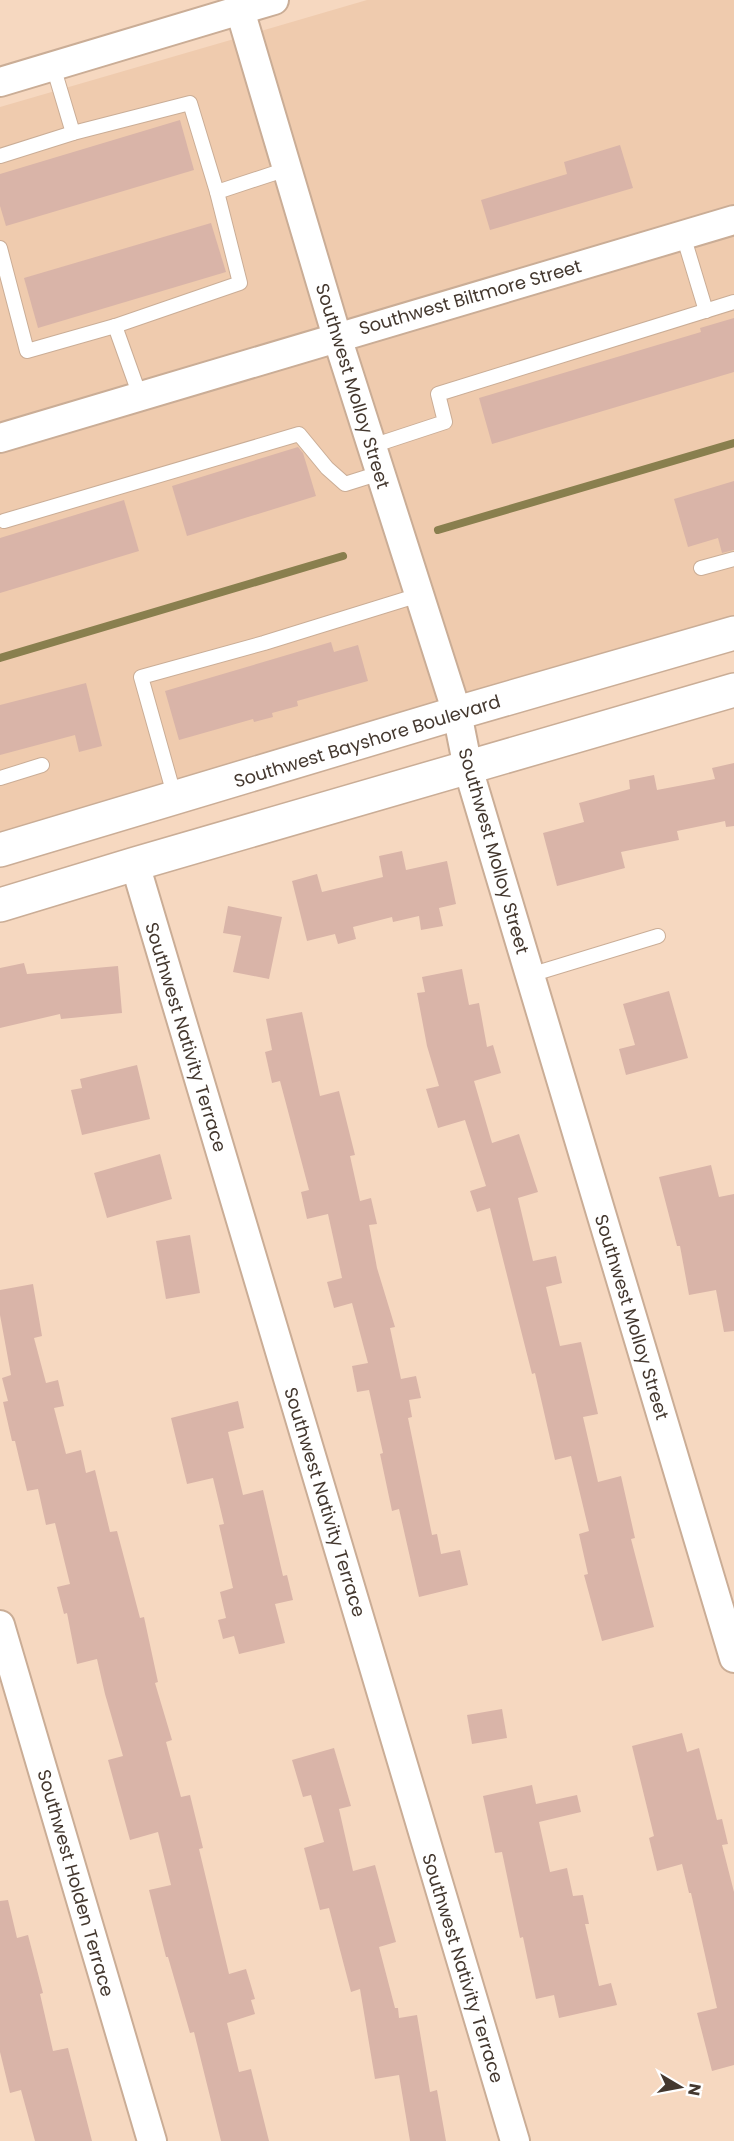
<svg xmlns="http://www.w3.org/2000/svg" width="734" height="2141" viewBox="0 0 734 2141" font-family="Poppins,sans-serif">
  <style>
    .built { fill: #efcbae }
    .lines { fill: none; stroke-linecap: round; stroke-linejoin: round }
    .stream { stroke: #897f4e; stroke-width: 8 }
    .building { fill: #d9b4a8 }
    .service-casing { stroke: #caad96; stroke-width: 16 }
    .minor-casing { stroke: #caad96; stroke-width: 32 }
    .secondary-casing { stroke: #caad96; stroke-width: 36 }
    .service { stroke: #fff; stroke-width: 14 }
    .minor { stroke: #fff; stroke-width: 28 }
    .secondary { stroke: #fff; stroke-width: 33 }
    .labels { text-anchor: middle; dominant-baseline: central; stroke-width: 4.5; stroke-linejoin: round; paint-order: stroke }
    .street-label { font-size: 18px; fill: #44382f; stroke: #fff }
  </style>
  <rect width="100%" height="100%" fill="#f6d8c0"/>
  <g class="built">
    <polygon points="367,0 734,0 734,206 346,321 261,31"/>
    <polygon points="234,39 320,328 0,424 0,107"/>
    <polygon points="734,233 734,619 466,696 354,345"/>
    <polygon points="327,353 439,704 57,820 51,817 46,823 0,837 0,451"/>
  </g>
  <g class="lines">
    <g class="stream">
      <polyline points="438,530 734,443"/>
      <polyline points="0,658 343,556"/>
    </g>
  </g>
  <g class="building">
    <polygon points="180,120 194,170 6,226 0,206 0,174"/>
    <polygon points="620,145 633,188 490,230 481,200 567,174 564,162"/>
    <polygon points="211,223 226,272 38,328 24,278"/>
    <polygon points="734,318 734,372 492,444 479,398 701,332 700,328"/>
    <polygon points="298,447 303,453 316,496 187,536 172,486"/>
    <polygon points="734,481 734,550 722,553 718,538 688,547 674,499"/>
    <polygon points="124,500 139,551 0,593 0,538"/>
    <polygon points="331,642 334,652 358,645 368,681 297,701 298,706 272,713 273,717 254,722 253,719 179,740 165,691"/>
    <polygon points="86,683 102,746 79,752 75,735 0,755 0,705"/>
    <polygon points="734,763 734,826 726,827 725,821 677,831 679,840 621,852 625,868 557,886 543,833 584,822 579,803 630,789 629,780 654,775 657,790 715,779 712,768"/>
    <polygon points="402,851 406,870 447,861 456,904 439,908 443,926 421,930 419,916 393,922 392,917 353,927 356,939 338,944 335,934 307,941 292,881 317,874 322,892 383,877 379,856"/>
    <polygon points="228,906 282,917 269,979 233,972 241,936 223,933"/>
    <polygon points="24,963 27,974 118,966 122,1013 61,1019 60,1014 0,1028 0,968"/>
    <polygon points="462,969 469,1005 479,1003 487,1047 493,1045 501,1073 474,1081 492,1143 519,1134 538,1192 518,1198 533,1261 556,1256 562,1283 546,1287 560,1346 581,1342 598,1414 583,1417 598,1482 621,1476 635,1538 631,1539 654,1627 602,1641 584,1575 588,1574 579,1534 589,1531 571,1456 555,1460 535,1373 532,1374 490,1208 477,1212 470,1191 486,1186 465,1120 438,1128 426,1089 439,1086 427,1046 417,993 425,992 422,977"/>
    <polygon points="669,991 688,1058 626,1075 619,1049 635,1045 623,1004"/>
    <polygon points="302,1012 320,1096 339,1091 355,1155 350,1156 360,1201 371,1198 377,1224 369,1225 377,1268 395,1327 390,1328 401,1379 416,1376 421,1398 409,1400 412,1417 408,1418 432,1535 437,1534 441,1554 460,1550 468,1585 419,1597 399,1509 392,1511 380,1454 383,1453 369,1390 357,1392 352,1366 368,1363 352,1303 334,1308 327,1282 342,1278 328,1214 307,1219 301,1192 309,1190 280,1081 272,1083 265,1052 272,1050 266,1019"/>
    <polygon points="137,1065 150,1119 82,1135 71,1090 82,1088 80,1079"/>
    <polygon points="160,1154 172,1199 107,1218 94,1173"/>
    <polygon points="711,1165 719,1197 734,1194 734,1331 724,1332 716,1290 689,1295 680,1246 677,1246 659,1177"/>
    <polygon points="190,1235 200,1293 166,1299 156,1241"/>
    <polygon points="33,1284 42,1336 34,1338 46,1383 58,1380 64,1406 54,1408 66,1454 81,1450 86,1473 95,1470 110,1532 117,1531 140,1618 144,1617 158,1682 155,1683 172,1740 166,1742 181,1797 190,1795 203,1848 199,1849 229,1974 246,1969 255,1999 251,2000 255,2014 227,2023 239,2072 251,2069 269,2141 221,2141 194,2032 190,2033 168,1957 166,1957 149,1890 171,1885 158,1832 130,1840 108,1760 123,1756 105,1694 97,1659 77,1664 67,1613 64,1614 57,1587 70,1584 55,1523 46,1525 38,1489 27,1491 15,1441 12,1441 3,1402 8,1401 2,1378 11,1375 0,1315 0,1290"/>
    <polygon points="238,1401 244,1428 228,1432 243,1495 263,1490 283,1576 287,1575 293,1600 275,1604 285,1643 239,1654 234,1636 223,1639 218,1620 226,1618 220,1592 233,1588 219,1525 224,1524 213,1478 187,1484 171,1418"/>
    <polygon points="502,1709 507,1738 472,1744 467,1715"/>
    <polygon points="682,1733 687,1752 699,1748 717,1820 722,1819 728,1844 722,1845 734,1892 734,2065 712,2071 697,2013 717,2008 691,1893 689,1893 682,1864 657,1871 649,1838 654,1836 632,1746"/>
    <polygon points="334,1748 351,1806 339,1809 353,1871 375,1865 396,1942 379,1947 395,2008 398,2008 399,2018 417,2015 430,2092 437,2090 446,2141 410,2141 399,2075 375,2079 360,1989 351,1992 329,1908 320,1910 304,1848 324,1842 311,1795 303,1797 292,1760"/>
    <polygon points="532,1785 536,1804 577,1795 581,1812 539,1822 550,1872 567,1868 573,1896 583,1895 589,1924 585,1924 599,1986 611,1983 617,2005 559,2018 554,1995 536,1999 523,1937 520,1938 502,1852 495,1853 483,1796"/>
    <polygon points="8,1900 17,1938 28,1935 43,1993 40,1994 53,2051 68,2048 92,2141 35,2141 21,2090 10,2093 0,2052 0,1901"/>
  </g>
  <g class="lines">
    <g class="service-casing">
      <g id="service">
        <polyline points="53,66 73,133 190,103 217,192 287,169"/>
        <polyline points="0,156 73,133"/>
        <polyline points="683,235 706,311"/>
        <polyline points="0,248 27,351 115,326"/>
        <polyline points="140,396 115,326 240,283 217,192"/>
        <polyline points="372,446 445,422 438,394 734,302"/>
        <polyline points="4,521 299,434 327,468 345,484 380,473"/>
        <polyline points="701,568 734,559"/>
        <polyline points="0,778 42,765"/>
        <polyline points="175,798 141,677 264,643 419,595"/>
        <polyline points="530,975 658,936"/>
      </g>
    </g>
    <g class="minor-casing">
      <g id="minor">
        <polyline points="240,10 337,337 457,713 468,768 734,1658"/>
        <polyline points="0,82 274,0"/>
        <polyline points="0,438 734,220"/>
        <polyline points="135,864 515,2141"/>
        <polyline points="0,1625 152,2141"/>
      </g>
    </g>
    <g class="secondary-casing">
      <g id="secondary">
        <polyline points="0,850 457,713 734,633"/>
        <polyline points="0,905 135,864 734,690"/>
      </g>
    </g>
    <use href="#service" class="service"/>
    <use href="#minor" class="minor"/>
    <use href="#secondary" class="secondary"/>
  </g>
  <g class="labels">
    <g class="street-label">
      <text transform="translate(470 297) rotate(-16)">Southwest Biltmore Street</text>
      <text transform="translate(353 386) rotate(73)">Southwest Molloy Street</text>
      <text transform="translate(367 741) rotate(-17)">Southwest Bayshore Boulevard</text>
      <text transform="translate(494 851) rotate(74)">Southwest Molloy Street</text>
      <text transform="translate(186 1037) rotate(73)">Southwest Nativity Terrace</text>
      <text transform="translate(632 1317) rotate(73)">Southwest Molloy Street</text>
      <text transform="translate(325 1502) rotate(73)">Southwest Nativity Terrace</text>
      <text transform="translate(76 1883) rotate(74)">Southwest Holden Terrace</text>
      <text transform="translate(463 1968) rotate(73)">Southwest Nativity Terrace</text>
    </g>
  </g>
  <g transform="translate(680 2087) rotate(100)" stroke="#ffffff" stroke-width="4.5" paint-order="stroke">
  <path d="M0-4.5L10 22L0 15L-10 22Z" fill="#44382f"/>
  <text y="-9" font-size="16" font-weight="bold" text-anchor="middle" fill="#44382f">N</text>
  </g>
</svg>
